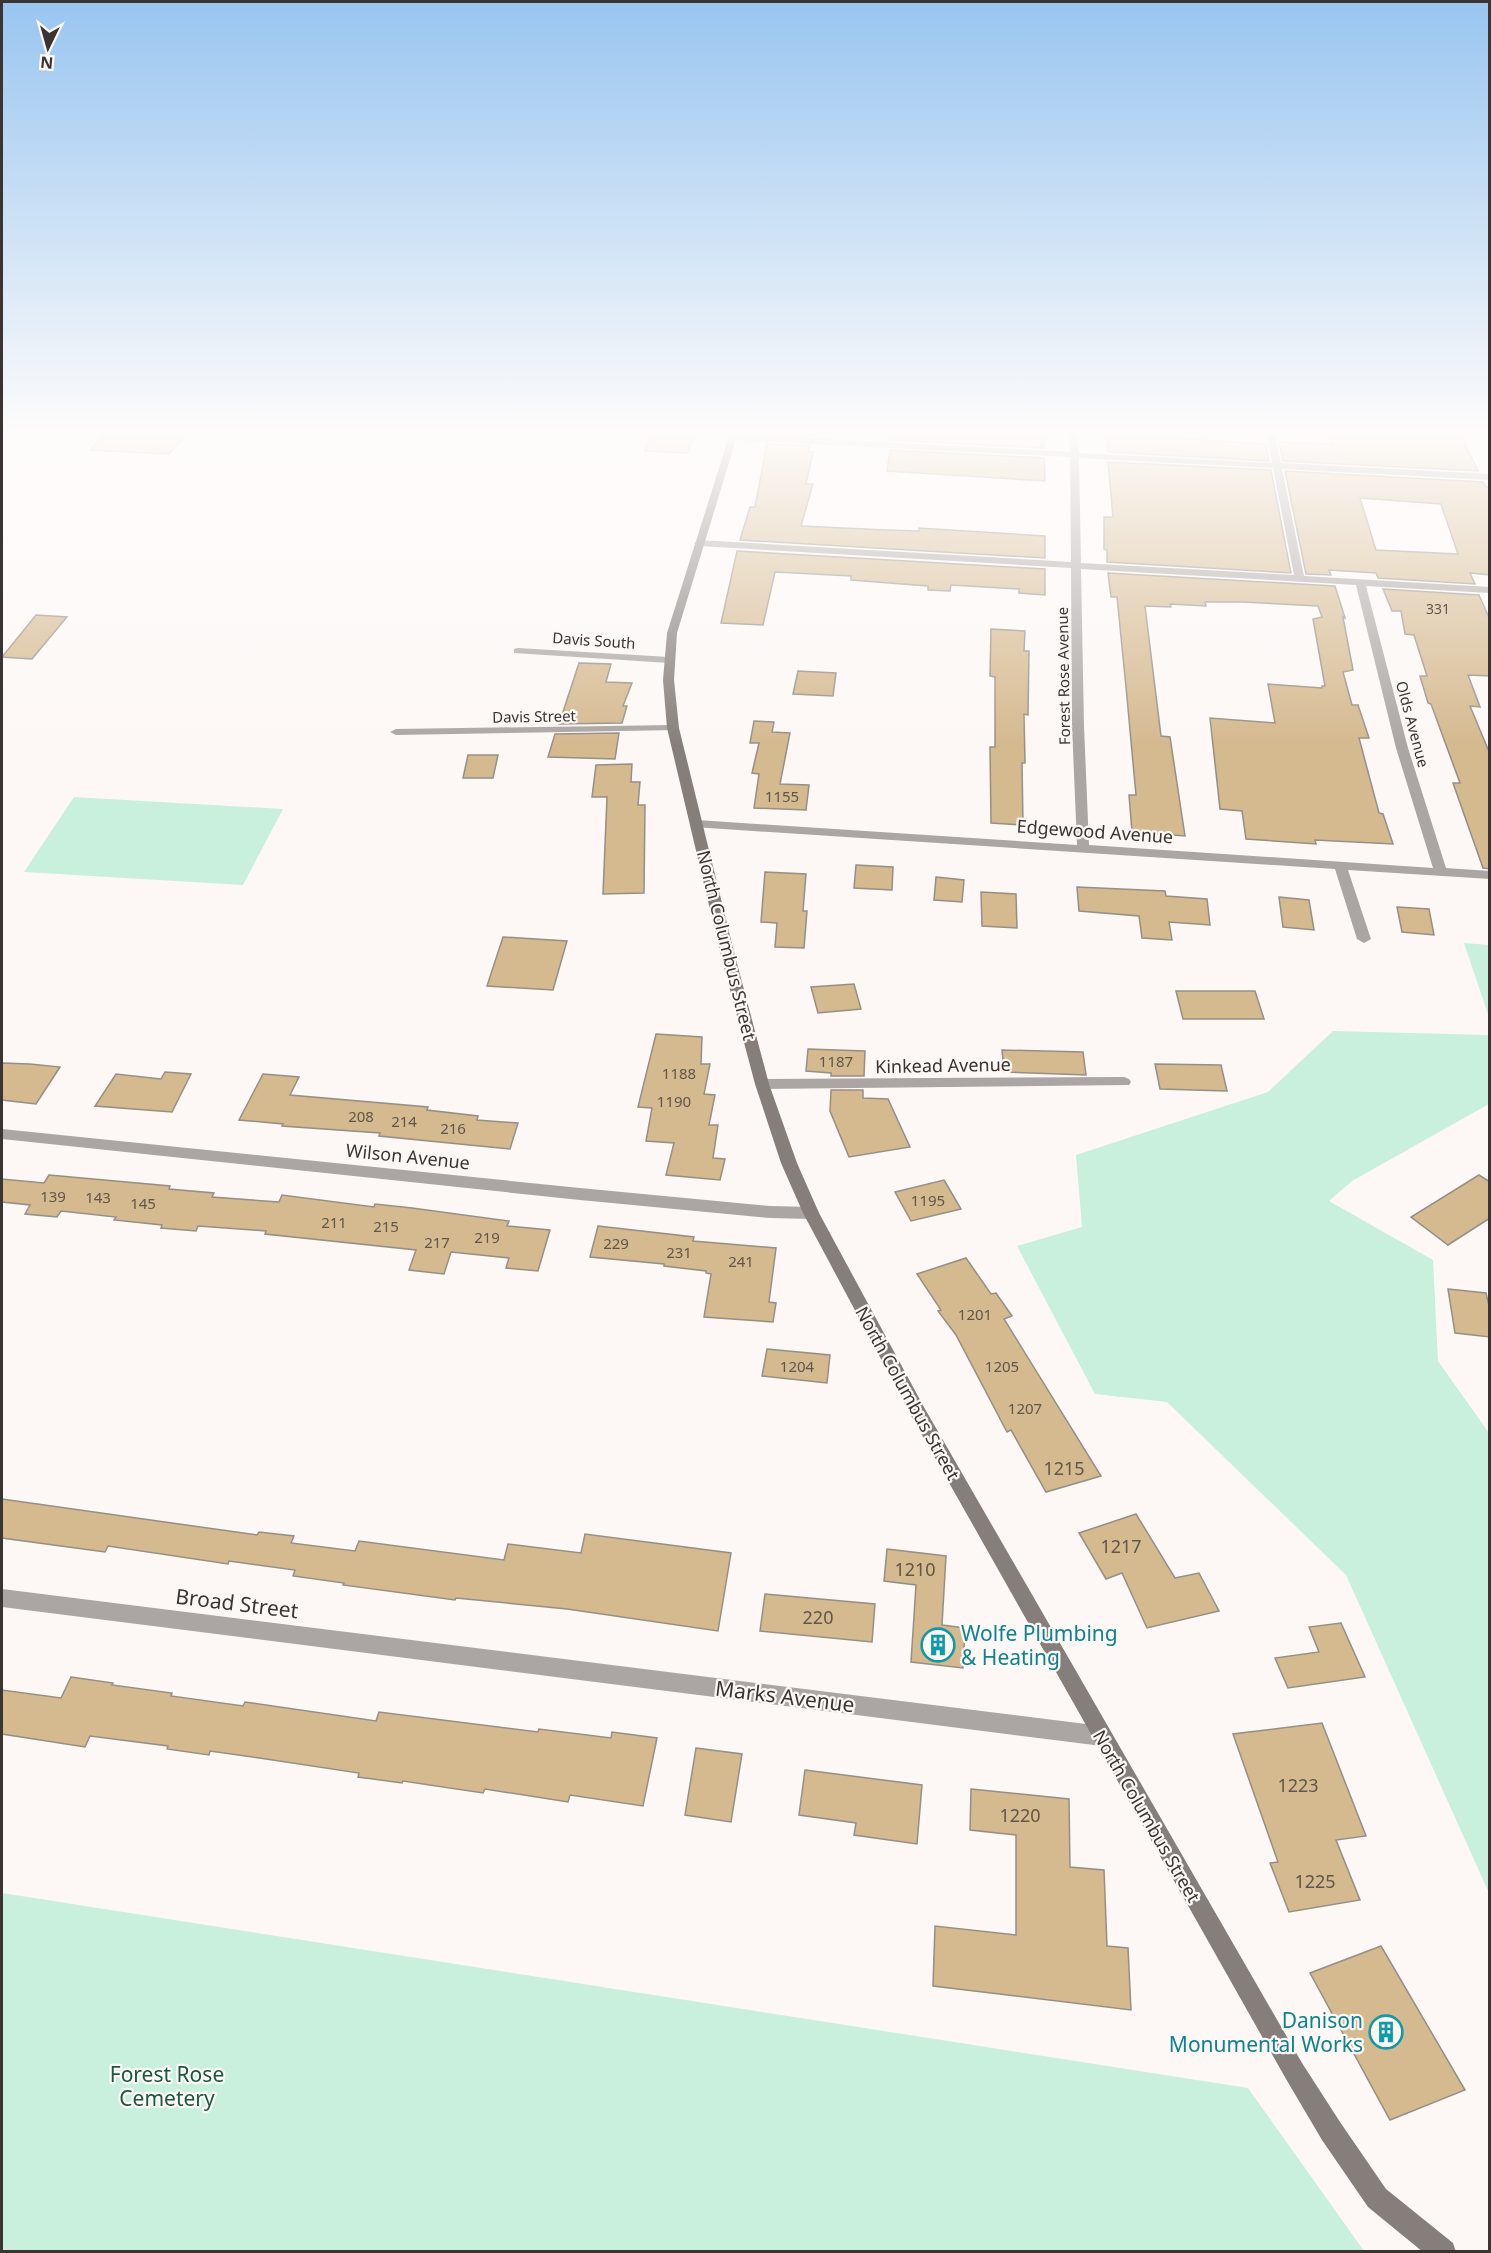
<svg xmlns="http://www.w3.org/2000/svg" width="1491" height="2253" viewBox="0 0 1491 2253" font-family="'Noto Sans',sans-serif">
  <style>
    .green { fill: #c9efdd }
    .building { fill: #d5b98f; stroke: #968f85; stroke-width: 1.5; fill-rule: evenodd }
    .lines { fill: none; stroke-linecap: round; stroke-linejoin: round }
    .minor { fill: #aba6a3; fill-rule: evenodd }
    .secondary { fill: #857e7a; fill-rule: evenodd }
    .labels { text-anchor: middle; dominant-baseline: central; stroke-width: 4.5; stroke-linejoin: round; paint-order: stroke }
    .far-number-label { font-size: 14px; fill: #61564a }
    .far-street-label { font-size: 15px; fill: #3a3533; stroke: #fdf8f6 }
    .number-label { font-size: 15px; fill: #61564a }
    .street-label { font-size: 18px; fill: #3a3533; stroke: #fdf8f6 }
    .near-number-label { font-size: 18px; fill: #61564a }
    .near-street-label { font-size: 21px; fill: #3a3533; stroke: #fdf8f6 }
    .near-culture-label { font-size: 21px; fill: #0d838f; stroke: #fdf8f6; text-anchor: start }
    .near-park-label { font-size: 21px; fill: #185840; stroke: #fdf8f6 }
  </style>
  <rect width="100%" height="100%" fill="#fdf8f6"/>
  <g class="green">
    <polygon points="74,797 283,809 243,885 24,872"/>
    <polygon points="1464,943 1489,945 1489,1017"/>
    <polygon points="1333,1031 1489,1035 1489,1104 1352,1181 1329,1201 1433,1260 1438,1361 1489,1433 1489,1893 1346,1575 1167,1402 1095,1394 1017,1246 1082,1227 1076,1155 1268,1092"/>
    <polygon points="2,1893 1248,2088 1364,2251 2,2251"/>
  </g>
  <g class="building">
    <polygon points="154,430 190,430 169,454 90,450 109,431 151,433"/>
    <polygon points="653,430 674,430 695,431 687,453 645,451"/>
    <polygon points="770,430 814,430 812,436 769,434"/>
    <polygon points="893,430 1044,430 1044,448 892,440"/>
    <polygon points="1329,430 1401,430 1460,434 1478,471 1283,461 1279,442 1333,444"/>
    <polygon points="1108,434 1266,444 1269,461 1108,452"/>
    <polygon points="767,444 810,446 808,452 813,452 806,484 813,484 801,526 887,530 919,531 919,528 1045,536 1045,558 740,540 750,507 755,507"/>
    <polygon points="890,450 1044,458 1045,481 887,471"/>
    <polygon points="1108,462 1271,470 1291,573 1107,562 1107,550 1104,549 1104,517 1113,517"/>
    <path d="M1285,471L1483,482L1486,487H1490V575L1470,573L1475,584L1378,578L1376,573L1329,570L1331,575L1306,574ZM1360,498L1441,504L1458,554L1376,550Z"/>
    <polygon points="737,551 1045,569 1045,595 1019,593 1019,589 951,585 950,591 928,590 928,586 851,580 851,576 775,572 763,625 721,623"/>
    <polygon points="1108,573 1335,586 1345,618 1343,617 1353,670 1343,672 1352,705 1358,705 1369,738 1359,738 1379,813 1383,814 1393,844 1315,840 1316,844 1246,839 1242,811 1220,809 1210,718 1275,723 1268,684 1322,688 1322,686 1325,686 1313,619 1322,617 1318,606 1243,602 1205,602 1206,606 1170,604 1171,607 1145,606 1161,736 1170,737 1185,836 1132,832 1129,795 1136,795 1126,687 1117,597 1111,597"/>
    <polygon points="1383,589 1479,595 1490,620 1490,676 1468,675 1480,707 1470,706 1490,754 1490,869 1483,868 1453,783 1460,783 1431,704 1428,703 1420,676 1427,676 1414,635 1405,634 1401,611 1392,611"/>
    <polygon points="36,615 67,617 32,659 2,657"/>
    <polygon points="991,629 1025,631 1024,651 1029,651 1028,715 1024,714 1025,763 1022,763 1023,825 991,823 990,747 995,747 995,677 990,676"/>
    <polygon points="579,663 611,664 606,682 632,683 623,706 627,706 622,723 559,724"/>
    <polygon points="798,671 836,673 833,696 793,694"/>
    <polygon points="754,721 774,722 772,732 790,733 780,784 809,785 806,810 754,808 759,774 752,773 759,743 750,743"/>
    <polygon points="619,733 615,759 548,757 555,734"/>
    <polygon points="468,755 498,755 493,778 463,778"/>
    <polygon points="632,764 631,782 640,782 638,805 645,805 644,893 603,894 607,797 592,797 596,765"/>
    <polygon points="856,865 893,867 892,890 854,888"/>
    <polygon points="765,872 806,874 803,911 807,911 804,948 775,947 777,923 761,922"/>
    <polygon points="936,877 964,880 962,902 934,900"/>
    <polygon points="1077,887 1165,891 1166,896 1207,899 1210,925 1169,922 1172,940 1142,938 1139,916 1079,911"/>
    <polygon points="981,892 1016,894 1017,928 982,926"/>
    <polygon points="1279,897 1309,900 1314,930 1283,927"/>
    <polygon points="1397,907 1429,909 1434,935 1402,932"/>
    <polygon points="503,937 567,941 553,990 487,986"/>
    <polygon points="854,984 861,1009 818,1013 811,987"/>
    <polygon points="1176,991 1255,991 1264,1019 1183,1019"/>
    <polygon points="656,1034 702,1037 701,1064 710,1064 704,1094 715,1095 709,1125 718,1125 713,1158 725,1159 720,1180 666,1175 674,1143 646,1141 652,1108 638,1107"/>
    <polygon points="808,1049 865,1051 864,1076 831,1076 831,1073 806,1071"/>
    <polygon points="1002,1050 1083,1052 1086,1075 1004,1072"/>
    <polygon points="2,1063 30,1064 60,1067 36,1104 2,1100"/>
    <polygon points="1155,1064 1221,1065 1227,1091 1160,1089"/>
    <polygon points="165,1072 191,1074 172,1112 95,1106 116,1074 161,1079"/>
    <polygon points="263,1074 299,1077 290,1095 428,1107 427,1110 478,1116 477,1120 518,1123 510,1149 379,1136 380,1133 282,1126 283,1124 239,1120"/>
    <polygon points="831,1090 863,1090 863,1098 888,1099 910,1147 849,1157 830,1111"/>
    <polygon points="49,1175 170,1186 169,1189 214,1193 212,1197 279,1202 282,1195 374,1207 375,1204 412,1208 509,1221 507,1226 550,1230 538,1271 506,1268 509,1258 451,1252 444,1274 409,1270 416,1250 265,1234 266,1231 198,1226 196,1231 161,1228 162,1225 114,1220 116,1217 61,1211 57,1217 25,1214 30,1205 2,1202 2,1179 44,1183"/>
    <polygon points="1479,1175 1490,1182 1490,1218 1448,1245 1411,1217"/>
    <polygon points="944,1180 961,1209 911,1221 895,1192"/>
    <polygon points="598,1226 694,1237 693,1241 776,1248 769,1302 776,1303 773,1322 704,1317 711,1274 706,1273 706,1271 664,1266 664,1264 590,1257"/>
    <polygon points="966,1258 991,1294 996,1293 1012,1316 1004,1319 1101,1476 1046,1492 1011,1430 1007,1432 956,1335 938,1311 941,1310 917,1274"/>
    <polygon points="1448,1289 1486,1293 1490,1310 1490,1337 1455,1333"/>
    <polygon points="767,1349 830,1355 827,1383 762,1376"/>
    <polygon points="2,1499 257,1535 259,1532 294,1536 291,1543 355,1551 359,1541 504,1560 508,1544 581,1553 585,1534 731,1553 718,1631 567,1609 456,1598 455,1600 343,1585 344,1583 293,1576 295,1570 229,1561 228,1564 108,1546 105,1552 2,1538"/>
    <polygon points="1136,1514 1175,1578 1199,1573 1219,1611 1147,1628 1122,1573 1106,1579 1079,1533"/>
    <polygon points="887,1549 946,1556 942,1625 965,1628 963,1668 911,1662 916,1585 884,1581"/>
    <polygon points="765,1594 875,1604 872,1642 760,1631"/>
    <polygon points="1341,1623 1365,1677 1288,1688 1275,1658 1319,1652 1309,1627"/>
    <polygon points="71,1677 113,1683 112,1685 172,1693 171,1696 243,1706 245,1702 376,1721 379,1712 538,1732 539,1729 611,1738 612,1732 657,1738 643,1806 570,1795 568,1802 485,1789 483,1793 403,1781 402,1783 358,1777 359,1773 266,1759 210,1751 209,1755 167,1749 168,1746 90,1736 85,1747 2,1734 2,1690 61,1698"/>
    <polygon points="1322,1723 1366,1836 1336,1840 1360,1900 1289,1912 1270,1863 1278,1862 1233,1734"/>
    <polygon points="696,1748 742,1754 731,1822 685,1815"/>
    <polygon points="805,1770 922,1785 917,1844 854,1835 856,1823 799,1815"/>
    <polygon points="971,1789 1069,1799 1070,1867 1104,1870 1107,1946 1128,1948 1131,2010 933,1986 935,1926 1016,1935 1016,1835 970,1830"/>
    <polygon points="1381,1946 1465,2090 1390,2120 1310,1973"/>
  </g>
  <g class="lines">
    <g class="minor">
      <path d="M1070,430H1078L1079,453L1272,463L1266,430H1274L1281,463L1490,474V480L1282,469L1304,576L1490,587V593L1366,586L1408,748L1446,868L1490,871V879L1348,870L1371,939L1364,943L1357,939L1335,869L693,827V821L697,820L1077,845L1072,726L1071,568L699,546L694,543L699,540L1071,562L1070,457L733,440L729,437L733,434L1070,452ZM1079,458L1273,468L1294,575L1081,563ZM1081,569L1356,585L1396,748L1433,868L1089,845L1084,726Z"/>
      <polygon points="518,648 669,657 674,660 669,663 514,653 514,649"/>
      <polygon points="673,725 677,726 677,730 396,735 390,732 396,729"/>
      <polygon points="1124,1077 1129,1079 1131,1082 1129,1085 762,1089 755,1084 762,1079"/>
      <polygon points="2,1129 580,1188 770,1206 811,1207 817,1209 819,1213 817,1217 811,1219 770,1218 580,1200 2,1139"/>
      <polygon points="2,1589 1102,1726 1109,1729 1112,1736 1109,1743 1102,1746 2,1607"/>
    </g>
    <polygon class="secondary" points="731,430 739,430 677,633 674,680 679,728 734,952 769,1084 797,1163 819,1213 925,1409 1302,2063 1340,2122 1386,2189 1453,2243 1456,2252 1423,2252 1368,2207 1322,2140 1286,2079 913,1419 803,1213 781,1163 755,1084 720,952 667,728 663,680 667,633"/>
  </g>
  <linearGradient id="sky" x2="0" y2="1"><stop stop-color="#98c5f0"/><stop offset="0.58" stop-color="#fefcfb"/><stop offset="1" stop-color="#fefcfb" stop-opacity="0"/></linearGradient>
  <rect width="1491" height="746" fill="url(#sky)"/>
  <defs>
    <g id="building-ring" transform="scale(1.725)"><circle r="9.5" fill="#fdf8f6" stroke="#0f9aa8" stroke-width="1.5"/><path d="M-4-6H4V6H1V3H-1V6H-4ZM-2.5-4.3h1.7v1.8h-1.7ZM.8-4.3h1.7v1.8H.8ZM-2.5-1h1.7V.8h-1.7ZM.8-1h1.7V.8H.8Z" fill="#0f9aa8"/></g>
  </defs>
  <g fill-rule="evenodd">
    <use href="#building-ring" x="938" y="1645"/>
    <use href="#building-ring" x="1386" y="2032"/>
  </g>
  <g class="labels">
    <g class="far-number-label">
      <text x="1438" y="608">331</text>
    </g>
    <g class="far-street-label">
      <text transform="translate(594 640) rotate(4)">Davis South</text>
      <text transform="translate(1063 676) rotate(-91)">Forest Rose Avenue</text>
      <text transform="translate(534 716) rotate(-1)">Davis Street</text>
      <text transform="translate(1413 724) rotate(75)">Olds Avenue</text>
    </g>
    <g class="number-label">
      <text x="782" y="796">1155</text>
      <text x="836" y="1061">1187</text>
      <text x="679" y="1073">1188</text>
      <text x="674" y="1101">1190</text>
      <text x="361" y="1116">208</text>
      <text x="404" y="1121">214</text>
      <text x="453" y="1128">216</text>
      <text x="53" y="1196">139</text>
      <text x="98" y="1197">143</text>
      <text x="928" y="1200">1195</text>
      <text x="143" y="1203">145</text>
      <text x="334" y="1222">211</text>
      <text x="386" y="1226">215</text>
      <text x="487" y="1237">219</text>
      <text x="437" y="1242">217</text>
      <text x="616" y="1243">229</text>
      <text x="679" y="1252">231</text>
      <text x="741" y="1261">241</text>
      <text x="975" y="1314">1201</text>
      <text x="797" y="1366">1204</text>
      <text x="1002" y="1366">1205</text>
      <text x="1025" y="1408">1207</text>
    </g>
    <g class="street-label">
      <text transform="translate(1095 831) rotate(4)">Edgewood Avenue</text>
      <text transform="translate(727 945) rotate(76)">North Columbus Street</text>
      <text transform="translate(943 1065) rotate(-1)">Kinkead Avenue</text>
      <text transform="translate(408 1156) rotate(6)">Wilson Avenue</text>
      <text transform="translate(908 1393) rotate(61)">North Columbus Street</text>
      <text transform="translate(1147 1816) rotate(60)">North Columbus Street</text>
    </g>
    <g class="near-number-label">
      <text x="1064" y="1468">1215</text>
      <text x="1121" y="1546">1217</text>
      <text x="915" y="1569">1210</text>
      <text x="818" y="1617">220</text>
      <text x="1298" y="1785">1223</text>
      <text x="1020" y="1815">1220</text>
      <text x="1315" y="1881">1225</text>
    </g>
    <g class="near-street-label">
      <text transform="translate(237 1603) rotate(7)">Broad Street</text>
      <text transform="translate(785 1696) rotate(7)">Marks Avenue</text>
    </g>
    <g class="near-culture-label">
      <text x="961" y="1633">Wolfe Plumbing<tspan x="961" dy="24">&amp; Heating</tspan></text>
      <text x="1363" y="2020" text-anchor="end">Danison<tspan x="1363" dy="24">Monumental Works</tspan></text>
    </g>
    <g class="near-park-label">
      <text x="167" y="2074">Forest Rose<tspan x="167" dy="24">Cemetery</tspan></text>
    </g>
  </g>
  <rect width="1491" height="2253" fill="none" stroke="#3a3533" stroke-width="6"/>
  <g transform="translate(48 48) rotate(185)" stroke="#fdf8f6" stroke-width="4.5" paint-order="stroke">
  <path d="M0-4.5L10 22L0 15L-10 22Z" fill="#3a3533"/>
  <text y="-9" font-size="16" font-weight="bold" text-anchor="middle" fill="#3a3533">N</text>
  </g>
</svg>
